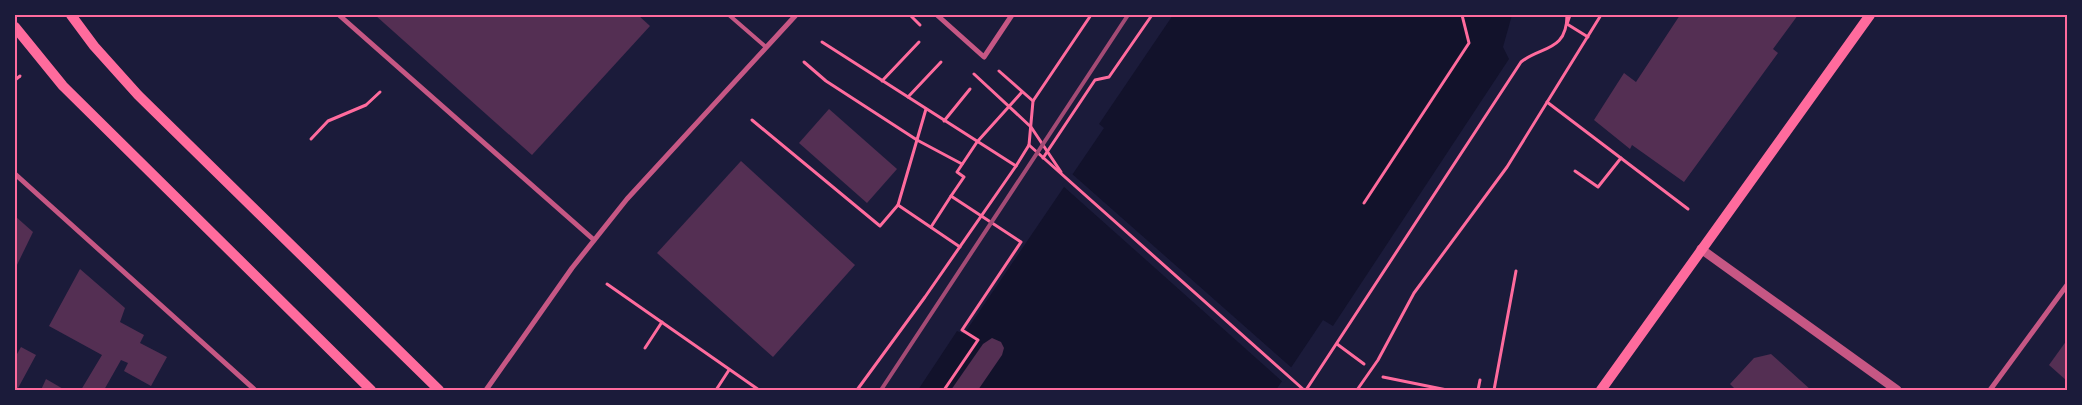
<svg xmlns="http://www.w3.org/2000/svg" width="2082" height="405" viewBox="0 0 2082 405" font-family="Karla,sans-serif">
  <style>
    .water { fill: #12122b }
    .pier { fill: #1b1b3a }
    .building { fill: #542f53 }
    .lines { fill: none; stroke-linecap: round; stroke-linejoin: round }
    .path { stroke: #ff6b9d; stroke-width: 3 }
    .service { stroke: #c65784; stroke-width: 4 }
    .minor { stroke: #c65784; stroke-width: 5 }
    .tertiary { stroke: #c65784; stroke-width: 9 }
    .secondary { stroke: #ff6b9d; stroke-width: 10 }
    .rail { stroke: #a44b75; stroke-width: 4 }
    .neatline { fill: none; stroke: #ff6b9d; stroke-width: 2 }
  </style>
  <rect width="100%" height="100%" fill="#1b1b3a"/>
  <polygon class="water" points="1173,15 1512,15 1503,47 1509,59 1333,326 1323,320 1276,390 918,390 957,331 964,334 1104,128 1099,124"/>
  <polygon class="pier" points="1071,173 1293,369 1284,383 1062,185"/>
  <g class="building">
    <polygon points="375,15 638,15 650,26 532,155"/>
    <polygon points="1680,15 1798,15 1773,49 1778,53 1684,182 1632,145 1630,149 1594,120 1624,73 1636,82"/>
    <polygon points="829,109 897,169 867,203 799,143"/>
    <polygon points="741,161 855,265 773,357 657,253"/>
    <polygon points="15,216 33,232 15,269"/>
    <polygon points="80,269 125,308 120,322 144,335 140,343 167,357 151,386 124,371 128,363 121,360 104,390 81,390 102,355 49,326"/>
    <polygon points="992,338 1001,342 1004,348 1002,355 978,390 951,390 983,344"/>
    <polygon points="2067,340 2067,381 2049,365"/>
    <polygon points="21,347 36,355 17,390 15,390 15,353 17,354"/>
    <polygon points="1771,354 1811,390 1732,390 1734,388 1730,384 1754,358"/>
    <polygon points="46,379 65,390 41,390"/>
  </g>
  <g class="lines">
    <g class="path">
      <polyline points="910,15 920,25"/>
      <polyline points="1570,15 1567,24 1588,37"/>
      <polyline points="822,42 1016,166"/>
      <polyline points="804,62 826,81 917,140 962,164"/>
      <polyline points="999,71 1033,101"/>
      <polyline points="974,74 1031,127 1061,172"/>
      <polyline points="15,80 20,76"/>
      <polyline points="882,81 919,42"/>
      <polyline points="908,97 941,62"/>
      <polyline points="1547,102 1688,209"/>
      <polyline points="926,109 898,205 960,247"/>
      <polyline points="752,120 880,226 898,205"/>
      <polyline points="944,121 970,89"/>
      <polyline points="311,139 328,121 366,105 380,92"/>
      <polyline points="1029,145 1304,390"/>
      <polyline points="1043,158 1095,80 1109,77 1152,15"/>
      <polyline points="1575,171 1598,187 1621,158"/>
      <polyline points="1364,203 1469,43 1462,15"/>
      <polyline points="931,227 951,196"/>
      <polyline points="607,284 759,390"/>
      <polyline points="1337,344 1364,364"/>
      <polyline points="645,348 662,322"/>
      <polyline points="1383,377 1447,390"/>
      <polyline points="716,390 729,370"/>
      <polyline points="857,390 925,297 1016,166 1029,145 1033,101 1091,15"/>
      <polyline points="944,390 978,340 962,330 1021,242 951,196 964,177 957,172 977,142 1022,92"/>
      <path d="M1306,390L1521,62C1541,46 1567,52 1567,15"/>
      <polyline points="1357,390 1378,360 1414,293 1507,167 1601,15"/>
      <polyline points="1478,390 1480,380"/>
      <polyline points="1494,390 1516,271"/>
    </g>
    <polyline class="service" points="729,15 766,47"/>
    <g class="minor">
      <polyline points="339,15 594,240"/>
      <polyline points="937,15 984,57 1012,15"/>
      <polyline points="15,174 255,390"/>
      <polyline points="486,390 572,268 627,199 796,15"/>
      <polyline points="1990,390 2067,285"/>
    </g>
    <polyline class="tertiary" points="1701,249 1897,390"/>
    <g class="secondary">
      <polyline points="71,15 94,46 138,95 439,390"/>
      <polyline points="15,27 63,86 371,390"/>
      <polyline points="1601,390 1870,15"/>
    </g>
    <polyline class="rail" points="881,390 1128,15"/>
  </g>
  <rect width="2082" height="405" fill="none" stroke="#1b1b3a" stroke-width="32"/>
  <rect x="16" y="16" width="2050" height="373" class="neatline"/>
</svg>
